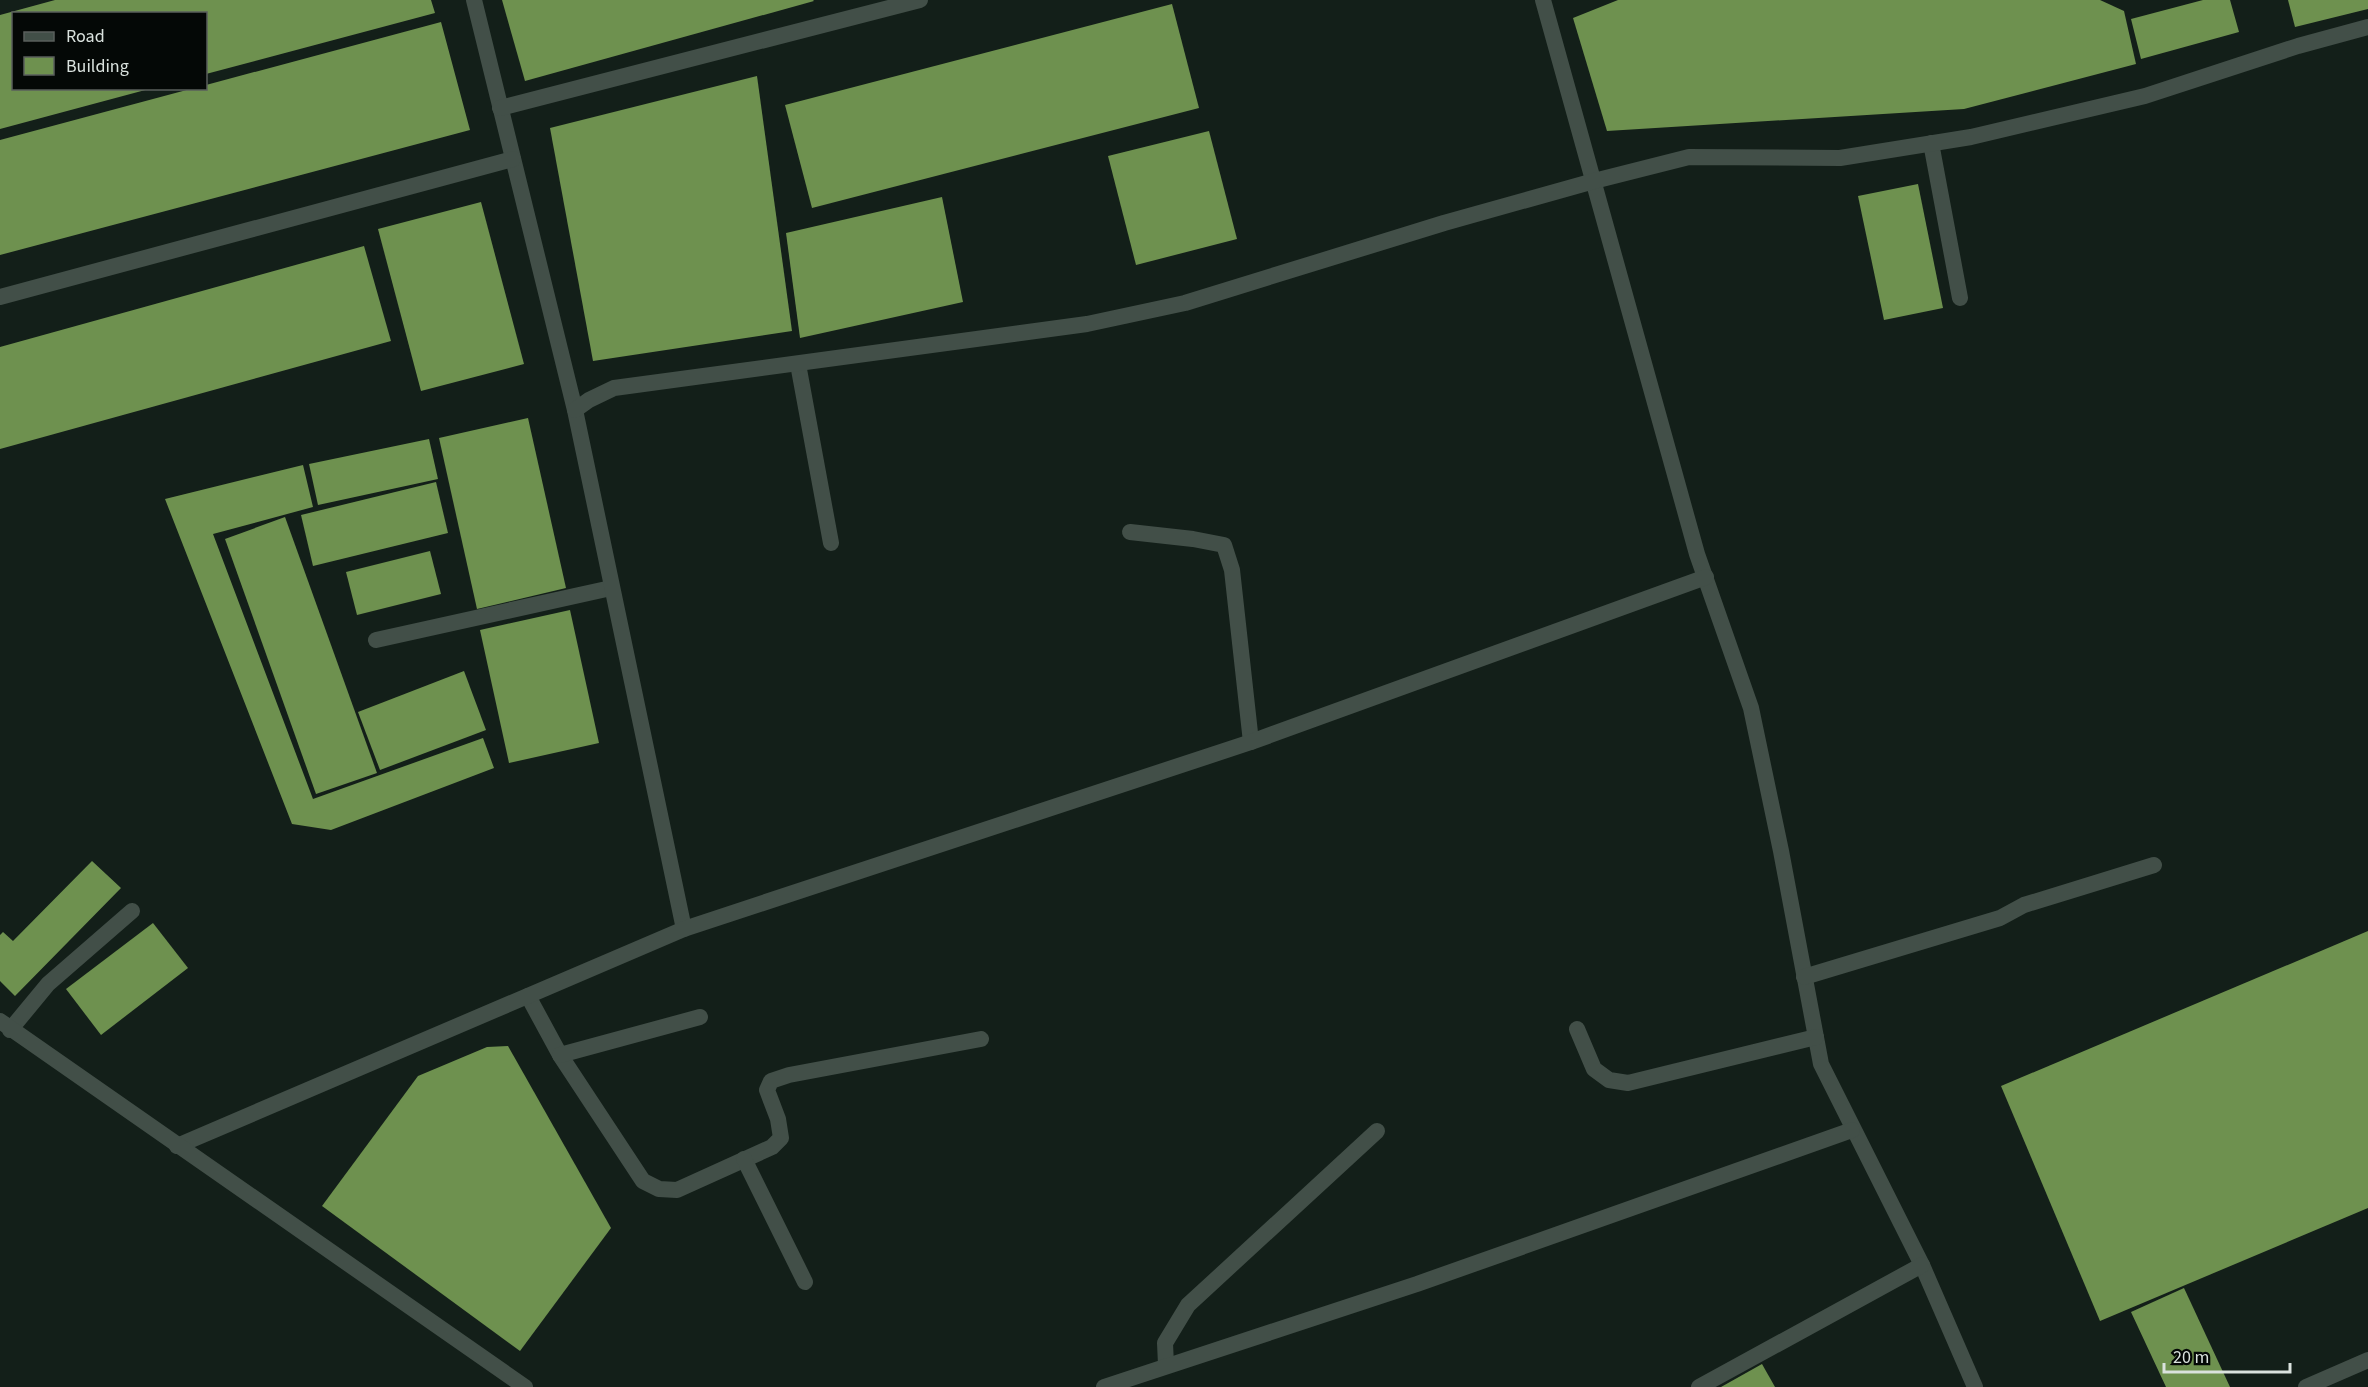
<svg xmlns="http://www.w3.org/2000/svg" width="2368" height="1387" viewBox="0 0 2368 1387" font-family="'Source Sans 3',sans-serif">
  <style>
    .building { fill: #6e914f }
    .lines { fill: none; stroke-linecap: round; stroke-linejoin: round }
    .service { stroke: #424f48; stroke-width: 16 }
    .minor { stroke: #424f48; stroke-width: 16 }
    .tertiary { stroke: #424f48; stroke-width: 16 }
  </style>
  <rect width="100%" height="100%" fill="#131f19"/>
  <g class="building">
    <polygon points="55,0 431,0 435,13 206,74 206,14 14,14 14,88 149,89 0,129 0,15"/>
    <polygon points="502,0 813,0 814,1 525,81"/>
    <polygon points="1618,0 2100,0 2124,11 2136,64 1964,109 1607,131 1573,18"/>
    <polygon points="2203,0 2230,0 2239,32 2141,59 2131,19"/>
    <polygon points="2288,0 2368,0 2368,9 2295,27"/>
    <polygon points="1172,4 1199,108 812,208 785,105"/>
    <polygon points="441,22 470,130 0,255 0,140 194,88 206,88 206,85"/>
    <polygon points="757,76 792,331 593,361 550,128"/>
    <polygon points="1209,131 1237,239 1136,265 1108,156"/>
    <polygon points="1918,184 1943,308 1884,320 1858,196"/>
    <polygon points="942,197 963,302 800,338 786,233"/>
    <polygon points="481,202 524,364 421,391 378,229"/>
    <polygon points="364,246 391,341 0,449 0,347"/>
    <polygon points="528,418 566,588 477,609 439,438"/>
    <polygon points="429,439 438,479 318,505 309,464"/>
    <polygon points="303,465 313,507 213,534 313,799 483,738 494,768 331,830 292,824 165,499"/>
    <polygon points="436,482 448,533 313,566 301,515"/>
    <polygon points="285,517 377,773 316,794 225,539"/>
    <polygon points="430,551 441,594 357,615 346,572"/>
    <polygon points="570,610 599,743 509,763 480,630"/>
    <polygon points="464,671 486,730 380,770 358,712"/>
    <polygon points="92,861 121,888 15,996 0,981 0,935 3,932 13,941"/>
    <polygon points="153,923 188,968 101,1035 66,989"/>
    <polygon points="2368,931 2368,1208 2100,1321 2001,1086"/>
    <polygon points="508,1046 611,1228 520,1351 322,1206 418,1076 487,1047"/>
    <polygon points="2184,1288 2230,1387 2166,1387 2131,1312"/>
    <polygon points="1762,1364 1775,1387 1721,1387"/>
  </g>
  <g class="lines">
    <g class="service">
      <polyline points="1931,143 1960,298"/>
      <polyline points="798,364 831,543"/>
      <polyline points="1130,532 1193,539 1224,545 1232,570 1251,742"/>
      <polyline points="376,640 611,588"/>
      <polyline points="528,996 560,1055 643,1181 659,1189 677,1190 772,1147 781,1138 778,1119 767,1090 771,1081 789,1075 981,1039"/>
      <polyline points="10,1030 48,984 132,911"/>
      <polyline points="560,1055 700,1017"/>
      <polyline points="744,1159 805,1282"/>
      <polyline points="1166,1365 1165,1343 1188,1305 1377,1131"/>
    </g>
    <g class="minor">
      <polyline points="474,0 575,410 684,929"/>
      <polyline points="1543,0 1697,554 1751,708 1781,851 1821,1064 1922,1265 1975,1387"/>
      <polyline points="500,108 920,0"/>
      <polyline points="0,297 513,159"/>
      <polyline points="575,410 589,400 614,388 1087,324 1185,303 1444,223 1594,181 1689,157 1840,158 1971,137 2145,96 2298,46 2368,27"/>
      <polyline points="1804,977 2000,918 2024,905 2154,865"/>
      <polyline points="1577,1029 1594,1069 1609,1080 1628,1083 1816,1037"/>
      <polyline points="177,1146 684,929 1251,742 1706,577"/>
      <polyline points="1104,1387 1417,1284 1852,1130"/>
      <polyline points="1699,1387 1922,1265"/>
      <polyline points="2306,1387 2368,1360"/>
    </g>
    <polyline class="tertiary" points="0,1021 525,1387"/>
  </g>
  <rect x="12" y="12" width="195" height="78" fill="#040806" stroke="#5a5f5c" stroke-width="1.5"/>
  <rect x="24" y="32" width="30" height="9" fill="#424f48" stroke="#5a5f5c" stroke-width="1.5"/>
  <text x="66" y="42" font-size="18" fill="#dae2de">Road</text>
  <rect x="24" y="57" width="30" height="18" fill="#6e914f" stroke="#5a5f5c" stroke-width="1.5"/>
  <text x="66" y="72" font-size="18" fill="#dae2de">Building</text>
  <path d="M2164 1363v9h126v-9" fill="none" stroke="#dae2de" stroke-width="3"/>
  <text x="2173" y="1363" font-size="18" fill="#dae2de" stroke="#040806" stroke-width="4.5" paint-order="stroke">20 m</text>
</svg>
